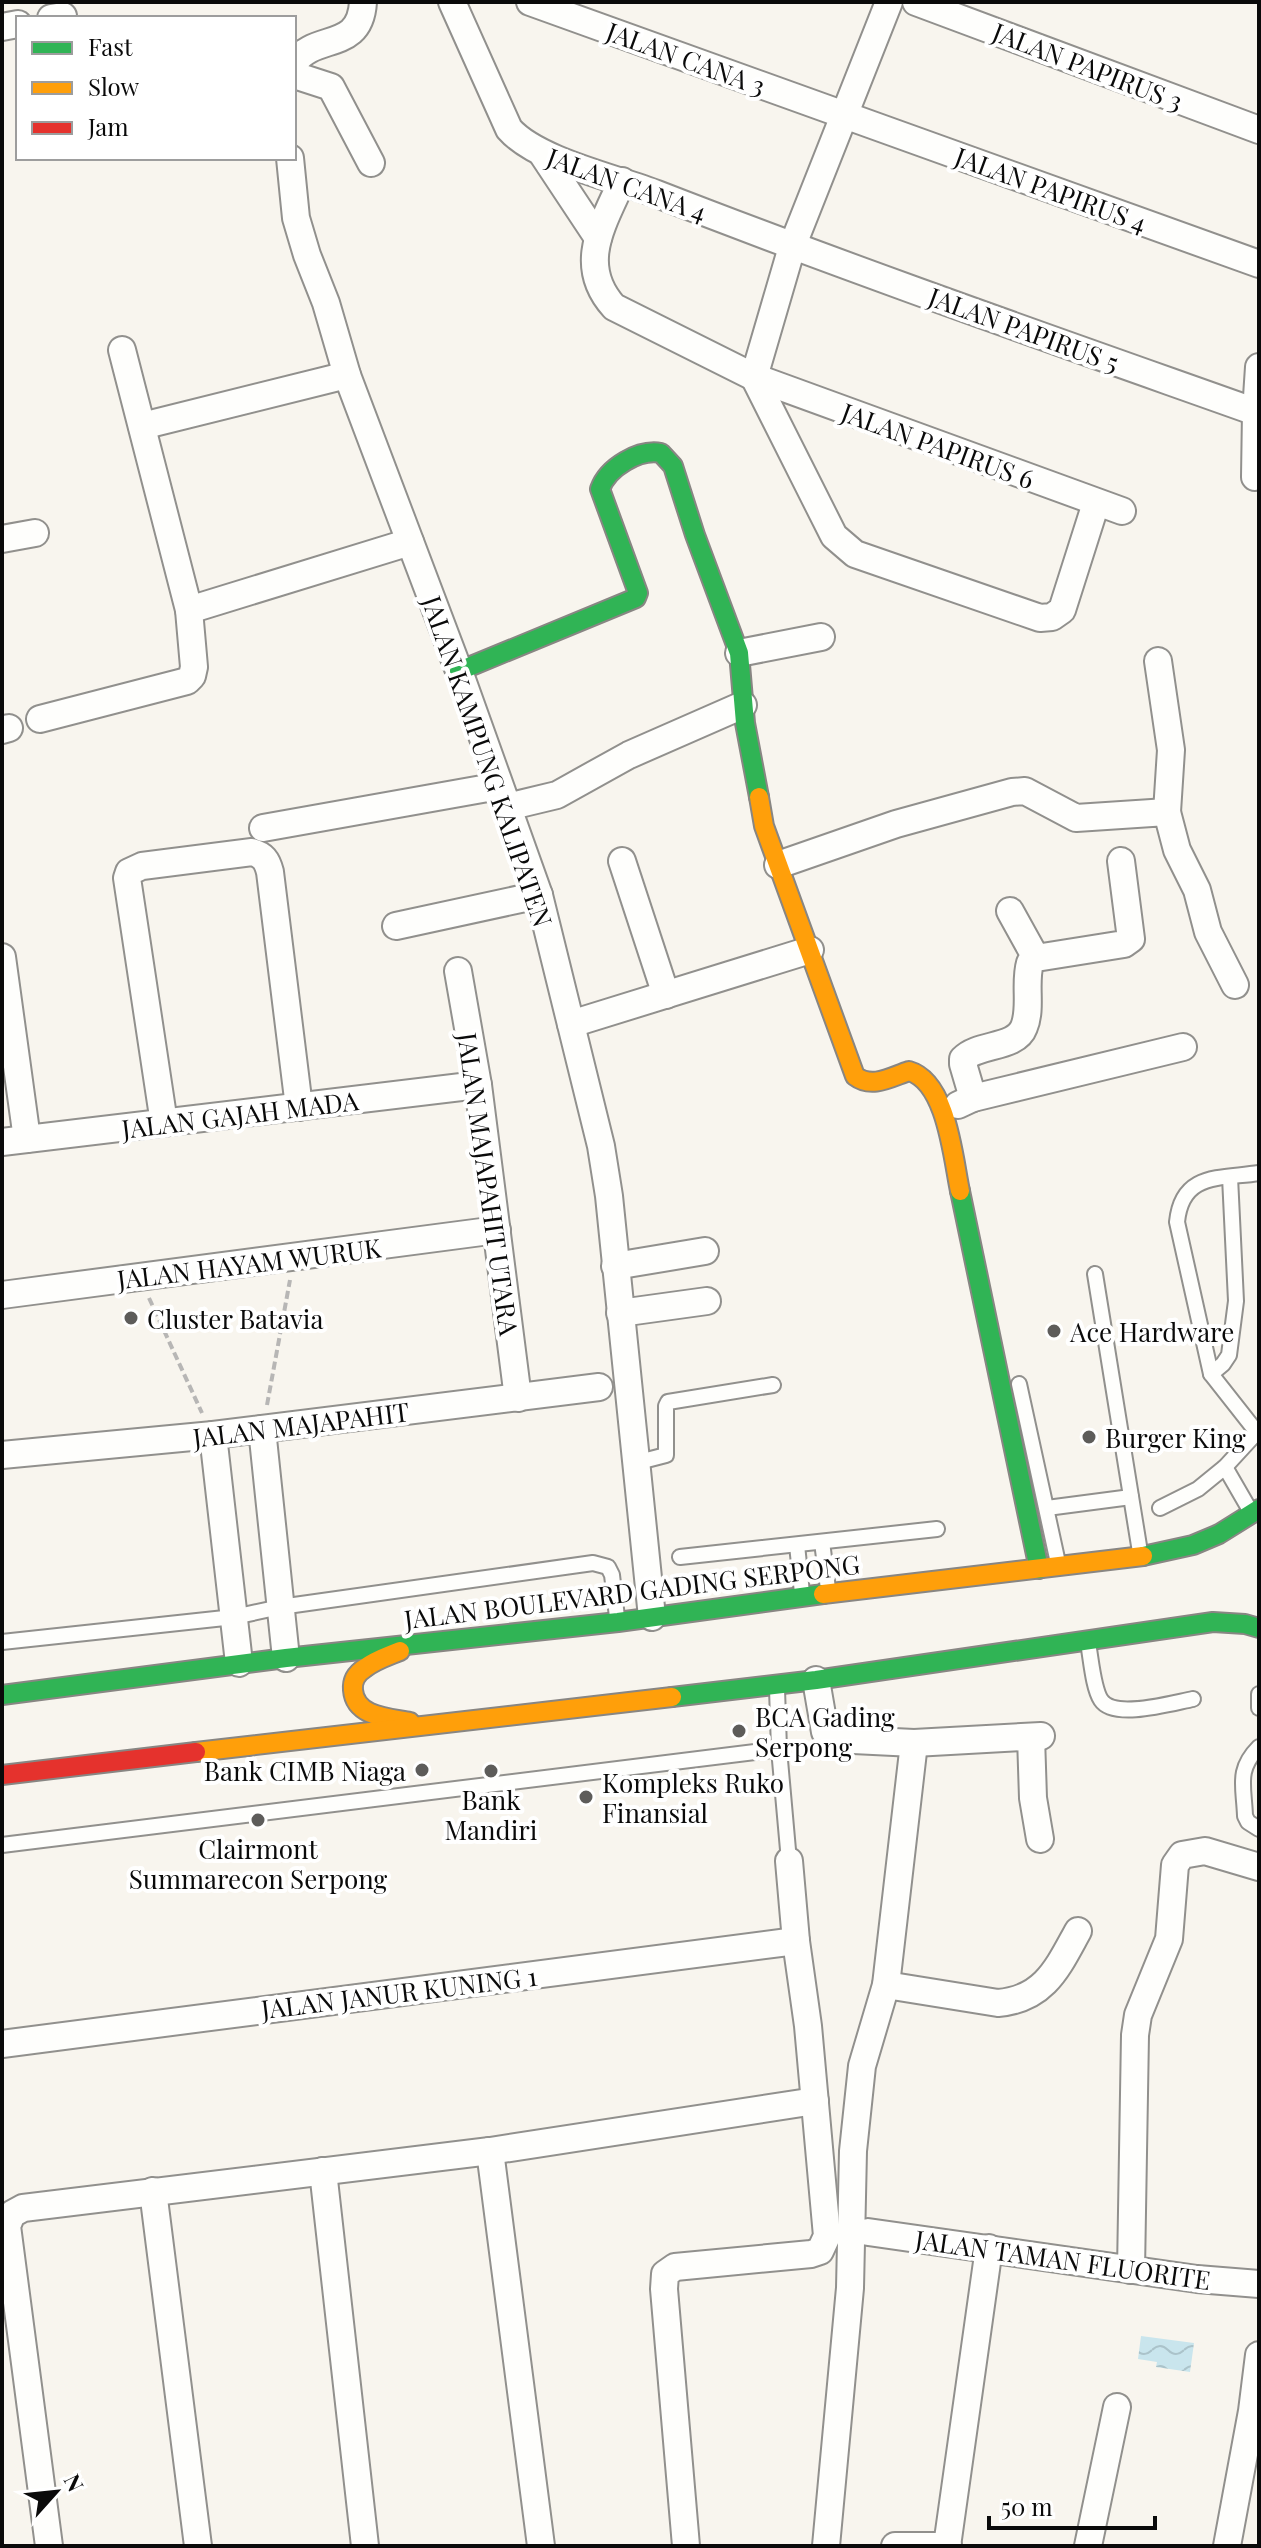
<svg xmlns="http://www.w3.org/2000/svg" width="1261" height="2548" viewBox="0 0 1261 2548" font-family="'Playfair Display',serif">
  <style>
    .water { fill: url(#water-waves) }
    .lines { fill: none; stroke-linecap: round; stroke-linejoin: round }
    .lane-casing { stroke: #91908d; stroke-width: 18 }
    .street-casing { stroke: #91908d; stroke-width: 30 }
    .fast-casing { stroke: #888683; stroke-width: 22 }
    .slow-casing { stroke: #888683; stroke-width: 22 }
    .jam-casing { stroke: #888683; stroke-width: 22 }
    .path { stroke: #b7b6b5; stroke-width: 4; stroke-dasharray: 8 4; stroke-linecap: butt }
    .lane { stroke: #fefefc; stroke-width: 14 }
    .street { stroke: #fefefc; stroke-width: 26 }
    .fast { stroke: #30b455; stroke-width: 18 }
    .slow { stroke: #ff9f0a; stroke-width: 18 }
    .jam { stroke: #e5322d; stroke-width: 18 }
    .poi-dot { fill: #5d5c5a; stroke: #fff; stroke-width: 3 }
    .labels { text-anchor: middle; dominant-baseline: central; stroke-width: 8; stroke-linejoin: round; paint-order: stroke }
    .street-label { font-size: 26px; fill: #0a0a0a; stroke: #fff }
    .poi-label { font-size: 26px; fill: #0a0a0a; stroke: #fff; text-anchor: start }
  </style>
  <defs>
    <pattern id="water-waves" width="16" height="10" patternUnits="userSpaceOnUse" patternTransform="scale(2)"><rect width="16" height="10" fill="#c9e5ed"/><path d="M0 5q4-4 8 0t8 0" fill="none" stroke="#abc3ca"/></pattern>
  </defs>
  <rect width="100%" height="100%" fill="#f8f5ee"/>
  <polygon class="water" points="1141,2336 1194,2343 1190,2372 1156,2367 1157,2362 1138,2359"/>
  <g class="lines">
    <g class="lane-casing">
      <g id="lane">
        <path d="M1259,1173C1220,1179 1182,1172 1177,1222L1211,1374L1259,1435"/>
        <polyline points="1095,1274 1140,1552"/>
        <polyline points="1211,1374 1223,1364 1229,1355 1236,1301 1230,1177"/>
        <polyline points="1019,1384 1058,1563"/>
        <polyline points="635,1463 666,1455 666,1406 668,1402 773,1385"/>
        <polyline points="1225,1467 1251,1512"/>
        <polyline points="1047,1508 1131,1497"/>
        <polyline points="1160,1508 1198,1489 1225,1467 1259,1430"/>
        <polyline points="822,1542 828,1589"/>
        <polyline points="797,1545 802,1593"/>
        <polyline points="680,1557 937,1529"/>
        <polyline points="2,1642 234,1617 280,1607 593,1563 608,1567 612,1575 617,1617"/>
        <path d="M1088,1643C1091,1658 1093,1688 1101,1700C1114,1720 1172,1703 1193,1699"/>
        <polyline points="777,1689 779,1749 789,1861"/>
        <polyline points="1259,1694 1259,1708"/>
        <path d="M1259,1747C1236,1770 1244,1786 1245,1816L1248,1822L1259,1829"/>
        <polyline points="2,1845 779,1749"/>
      </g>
    </g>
    <g class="street-casing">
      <g id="street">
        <path d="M452,2L509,129C537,161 616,178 657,194C855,271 1056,341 1256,412"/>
        <polyline points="530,2 1259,264"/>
        <polyline points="916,2 1259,130"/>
        <polyline points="51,18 63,16"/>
        <polyline points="2,27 18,24"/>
        <path d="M294,63C315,32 360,53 363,2"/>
        <polyline points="294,75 331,87 371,163"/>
        <polyline points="543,155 598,238"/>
        <polyline points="290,158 296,218 307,255 326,303 347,375 459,671 539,895 601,1146 609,1196 652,1617"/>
        <path d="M622,181C603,224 576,265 614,307L754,377L1122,511"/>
        <polyline points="754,377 834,536 855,554 1040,618 1052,617 1062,610 1096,503"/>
        <polyline points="754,377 792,247 889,2"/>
        <polyline points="142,426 347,375"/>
        <polyline points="1255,477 1256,412 1259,367"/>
        <polyline points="2,539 35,533"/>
        <polyline points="189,610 410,542"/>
        <polyline points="739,653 821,637"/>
        <polyline points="1158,661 1171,750 1167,812"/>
        <polyline points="40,719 187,681 192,676 194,667 189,610 122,350"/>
        <polyline points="2,730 9,728"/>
        <polyline points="507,807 557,795 629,755 743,705"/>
        <polyline points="263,828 499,786"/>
        <polyline points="622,861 666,995"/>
        <polyline points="778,865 896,824 1012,792 1025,791 1076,818 1167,812 1177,850 1197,890 1208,932 1235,985"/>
        <polyline points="1010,911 1036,958"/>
        <polyline points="396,926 539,895"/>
        <polyline points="2,957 27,1139"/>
        <polyline points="458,971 478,1085 518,1398"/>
        <polyline points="571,1024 810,950"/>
        <path d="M973,1098L963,1064V1059C978,1043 1016,1049 1024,1027C1032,1008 1024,983 1030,963L1036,958L1124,944L1131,939L1121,861"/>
        <polyline points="958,1105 973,1098 1183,1047"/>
        <path d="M164,1123L127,878L129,872L142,866L252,852C263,855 267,860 270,872L299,1107"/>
        <polyline points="2,1142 478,1085"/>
        <polyline points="615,1266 705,1251"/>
        <polyline points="2,1295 497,1230"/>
        <polyline points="620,1313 707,1301"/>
        <polyline points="262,1429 286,1658"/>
        <polyline points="213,1435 239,1663"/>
        <polyline points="2,1455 213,1435 599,1387"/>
        <polyline points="816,1680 825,1732 833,1739 914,1743 1041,1736"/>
        <polyline points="1031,1737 1033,1798 1040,1839"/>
        <path d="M886,1985L998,2003C1045,1999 1058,1967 1078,1931"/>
        <polyline points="2,2044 796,1941"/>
        <polyline points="490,2151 541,2546"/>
        <polyline points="323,2171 365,2546"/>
        <polyline points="153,2191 198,2546"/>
        <polyline points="868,2232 1197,2279 1259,2284"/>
        <polyline points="1131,2270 1135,2035 1138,2015 1169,1939 1175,1865 1182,1855 1205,1851 1259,1867"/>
        <polyline points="49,2546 7,2226 12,2214 23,2208 490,2151 815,2101"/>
        <polyline points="686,2546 664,2289 665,2274 675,2267 811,2254 820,2251 827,2236 808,2026 796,1941 789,1861"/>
        <polyline points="826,2546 850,2288 853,2151 862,2066 886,1985 914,1743"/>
        <polyline points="895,2546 948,2546"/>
        <polyline points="947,2546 989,2248"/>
        <polyline points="1088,2546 1117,2407"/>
        <polyline points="1227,2546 1252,2411 1259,2355"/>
      </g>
    </g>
    <g class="fast-casing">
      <g id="fast">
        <path d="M459,671L636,598L638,593L600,489C608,467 639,449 661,453L673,466L695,535L739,653L745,723L759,797"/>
        <polyline points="960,1191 1039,1569"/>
        <polyline points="1143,1556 1193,1545 1219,1534 1259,1509"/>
        <polyline points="2,1695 286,1658 618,1622 823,1594"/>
        <polyline points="672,1697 816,1680 1213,1622 1245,1624 1259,1628"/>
      </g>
    </g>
    <g class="slow-casing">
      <g id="slow">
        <path d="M759,797L764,826L855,1076C872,1089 891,1077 909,1071C947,1082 953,1158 960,1191"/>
        <polyline points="823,1594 1143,1556"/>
        <path d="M400,1651C388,1656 375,1660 365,1668C357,1673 352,1680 353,1690C355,1717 389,1718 410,1722"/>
        <polyline points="196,1752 672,1697"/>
      </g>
    </g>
    <g class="jam-casing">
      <polyline id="jam" points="2,1775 196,1752"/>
    </g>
    <g class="path">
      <polyline points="149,1298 202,1413"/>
      <polyline points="267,1405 290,1280"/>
    </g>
    <use href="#lane" class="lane"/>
    <use href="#street" class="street"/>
    <use href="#fast" class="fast"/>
    <use href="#slow" class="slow"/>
    <use href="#jam" class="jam"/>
  </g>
  <g class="poi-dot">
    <circle cx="131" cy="1318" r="8"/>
    <circle cx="1054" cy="1331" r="8"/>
    <circle cx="1089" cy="1437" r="8"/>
    <circle cx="739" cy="1731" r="8"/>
    <circle cx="422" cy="1770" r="8"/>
    <circle cx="491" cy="1771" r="8"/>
    <circle cx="586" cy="1797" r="8"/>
    <circle cx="258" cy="1820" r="8"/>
  </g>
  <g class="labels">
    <g class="street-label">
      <text transform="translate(686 58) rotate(20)">JALAN CANA 3</text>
      <text transform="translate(1088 66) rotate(21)">JALAN PAPIRUS 3</text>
      <text transform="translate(627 184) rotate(20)">JALAN CANA 4</text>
      <text transform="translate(1051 189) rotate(20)">JALAN PAPIRUS 4</text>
      <text transform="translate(1024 329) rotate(20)">JALAN PAPIRUS 5</text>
      <text transform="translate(938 445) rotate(20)">JALAN PAPIRUS 6</text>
      <text transform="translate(488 761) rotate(71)">JALAN KAMPUNG KALIPATEN</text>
      <text transform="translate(240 1114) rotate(-7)">JALAN GAJAH MADA</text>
      <text transform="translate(489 1184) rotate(82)">JALAN MAJAPAHIT UTARA</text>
      <text transform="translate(249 1263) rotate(-7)">JALAN HAYAM WURUK</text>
      <text transform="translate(301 1424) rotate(-7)">JALAN MAJAPAHIT</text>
      <text transform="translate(632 1591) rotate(-7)">JALAN BOULEVARD GADING SERPONG</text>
      <text transform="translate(399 1992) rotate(-7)">JALAN JANUR KUNING 1</text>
      <text transform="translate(1063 2259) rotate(8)">JALAN TAMAN FLUORITE</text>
    </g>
    <g class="poi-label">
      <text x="147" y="1318">Cluster Batavia</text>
      <text x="1070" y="1331">Ace Hardware</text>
      <text x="1105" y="1437">Burger King</text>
      <text x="755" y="1716">BCA Gading<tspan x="755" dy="30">Serpong</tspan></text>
      <text x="406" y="1770" text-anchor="end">Bank CIMB Niaga</text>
      <text x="602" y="1782">Kompleks Ruko<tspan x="602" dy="30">Finansial</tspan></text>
      <text x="491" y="1799" text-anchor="middle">Bank<tspan x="491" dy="30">Mandiri</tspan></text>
      <text x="258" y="1848" text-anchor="middle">Clairmont<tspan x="258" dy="30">Summarecon Serpong</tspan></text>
    </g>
  </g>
  <rect width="1261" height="2548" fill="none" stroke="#0a0a0a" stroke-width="8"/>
  <rect x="16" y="16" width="280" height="144" fill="#ffffff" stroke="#9d9d9d" stroke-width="2"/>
  <rect x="32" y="42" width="40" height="12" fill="#30b455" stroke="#9d9d9d" stroke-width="2"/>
  <text x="88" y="56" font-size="24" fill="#0a0a0a">Fast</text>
  <rect x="32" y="82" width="40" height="12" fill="#ff9f0a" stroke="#9d9d9d" stroke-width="2"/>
  <text x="88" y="96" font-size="24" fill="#0a0a0a">Slow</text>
  <rect x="32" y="122" width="40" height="12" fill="#e5322d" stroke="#9d9d9d" stroke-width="2"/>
  <text x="88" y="136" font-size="24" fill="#0a0a0a">Jam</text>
  <g transform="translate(56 2492) rotate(63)" stroke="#ffffff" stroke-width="6" paint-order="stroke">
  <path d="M0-6L14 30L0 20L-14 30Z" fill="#0a0a0a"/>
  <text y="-12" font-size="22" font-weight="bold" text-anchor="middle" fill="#0a0a0a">N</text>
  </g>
  <path d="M989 2516v12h166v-12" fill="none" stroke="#0a0a0a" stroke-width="4"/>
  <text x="1001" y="2516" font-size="24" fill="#0a0a0a" stroke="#ffffff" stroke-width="6" paint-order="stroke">50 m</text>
</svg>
